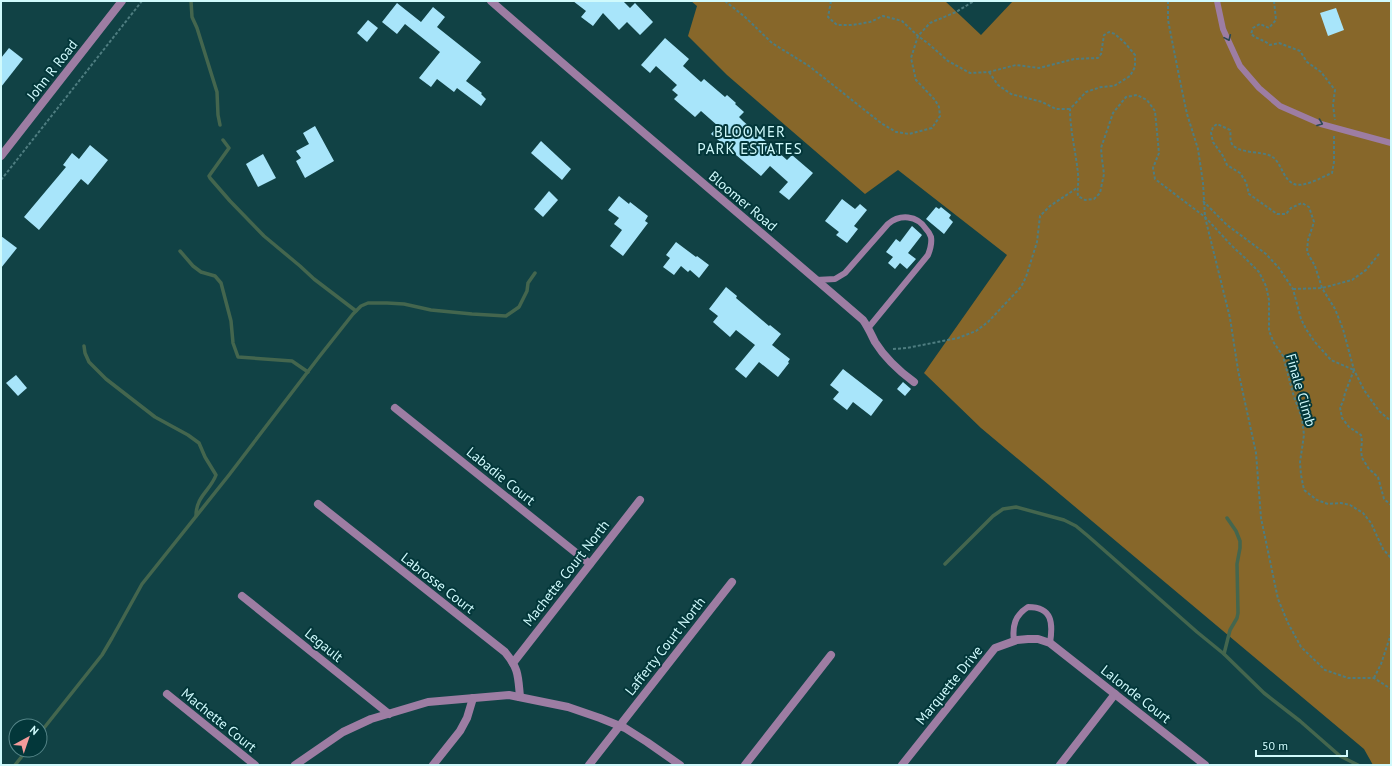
<svg xmlns="http://www.w3.org/2000/svg" width="1392" height="766" viewBox="0 0 1392 766" font-family="'PT Sans',sans-serif">
  <style>
    .forest { fill: #87672a }
    .lines { fill: none; stroke-linecap: round; stroke-linejoin: round }
    .stream { stroke: #44664e; stroke-width: 3.5 }
    .building { fill: #a8e5fa }
    .path { stroke: #4e7d80; stroke-width: 2; stroke-dasharray: 3 2; stroke-linecap: butt }
    .service { stroke: #9d7da3; stroke-width: 6 }
    .minor { stroke: #9d7da3; stroke-width: 8 }
    .tertiary { stroke: #9d7da3; stroke-width: 8 }
    .oneway { stroke: #2a4854 }
    .labels { text-anchor: middle; dominant-baseline: central; stroke-width: 4; stroke-linejoin: round; paint-order: stroke }
    .street-label { font-size: 14px; fill: #d0fafc; stroke: #03373a }
    .neighbourhood-label { font-size: 15px; letter-spacing: 1px; fill: #d0fafc; stroke: #03373a }
  </style>
  <rect width="100%" height="100%" fill="#114245"/>
  <polygon class="forest" points="691,1 945,1 981,35 1013,1 1391,1 1391,765 1373,765 1364,749 981,428 924,373 1007,255 898,170 865,194 727,75 688,36 697,6"/>
  <g class="lines">
    <g class="stream">
      <polyline points="191,1 192,17 197,28 217,92 218,115 220,125"/>
      <polyline points="223,140 229,148 209,176 210,178 230,201 264,236 300,266 314,279 356,311"/>
      <polyline points="180,251 193,266 201,272 215,276 221,283 231,321 233,343 238,357 292,361 308,372"/>
      <path d="M84,346L85,353L89,362L106,379L155,417L188,435L199,443L205,457L216,475C210,491 196,496 196,516"/>
      <polyline points="945,564 993,516 1003,509 1016,507 1064,520 1076,526 1088,536 1197,632 1224,654 1264,693 1300,721 1340,756 1358,765"/>
      <polyline points="1224,654 1230,630 1237,618 1238,613 1237,564 1240,548 1240,541 1236,531 1227,518"/>
      <polyline points="40,733 102,655 112,638 142,584 229,475 319,357 353,314 361,306 368,303 387,303 404,304 431,310 472,314 506,316 519,307 527,291 528,283 535,273"/>
      <polyline points="15,765 27,750"/>
    </g>
  </g>
  <g class="building">
    <polygon points="573,1 623,1 630,8 635,3 653,22 640,35 627,22 619,30 603,13 593,26 581,17 586,11"/>
    <polygon points="397,3 421,22 433,7 445,17 437,27 481,62 466,81 482,93 481,94 486,99 481,106 457,88 454,92 437,79 431,87 419,78 440,52 405,24 397,34 382,22"/>
    <polygon points="1336,8 1344,30 1328,36 1320,13"/>
    <polygon points="368,20 378,28 367,42 357,33"/>
    <polygon points="665,38 689,59 683,66 701,82 704,79 725,97 727,95 736,103 735,104 744,112 739,117 743,121 787,160 792,155 813,173 789,200 779,192 788,182 770,166 761,176 711,134 718,126 701,111 695,117 674,99 678,95 672,90 677,85 656,66 650,73 641,65"/>
    <polygon points="9,48 23,59 1,87 1,58"/>
    <polygon points="315,126 334,161 305,178 296,161 301,158 296,151 309,144 303,133"/>
    <polygon points="541,141 571,169 562,180 531,153"/>
    <polygon points="90,145 108,160 88,185 81,179 39,230 24,217 66,167 63,165 72,153 79,159"/>
    <polygon points="263,154 276,178 258,187 246,164"/>
    <polygon points="549,191 558,200 543,217 534,209"/>
    <polygon points="619,196 629,204 630,202 648,216 645,221 648,223 623,256 610,246 622,230 614,224 619,218 608,210"/>
    <polygon points="842,199 855,209 860,204 867,210 854,226 858,229 847,243 836,235 839,232 825,221"/>
    <polygon points="936,207 939,209 941,207 951,215 949,218 953,222 944,234 926,219"/>
    <polygon points="912,226 922,235 908,253 916,259 907,269 900,263 895,269 888,263 893,257 886,252 896,239 900,242"/>
    <polygon points="1,236 17,248 1,268"/>
    <polygon points="676,242 696,257 697,256 709,265 699,278 690,270 688,272 681,266 674,275 663,267 670,258 666,255"/>
    <polygon points="726,287 737,296 736,298 769,326 770,325 781,334 772,345 790,359 788,362 789,363 778,377 759,362 746,378 735,369 755,345 736,330 730,337 713,322 718,316 709,309"/>
    <polygon points="843,369 883,400 871,416 853,402 847,410 833,399 839,392 830,385"/>
    <polygon points="16,375 27,388 18,396 6,383"/>
    <polygon points="903,382 911,389 905,396 897,389"/>
  </g>
  <g class="lines">
    <g class="path">
      <polyline points="725,1 745,17 772,43 809,66 881,123 896,132 909,134 932,128 940,116 939,107 935,100 916,80 911,58 918,36 930,23 956,12 974,1"/>
      <path d="M831,1L828,17L837,25H852L870,22L883,16L902,21L918,36L930,45L948,61L970,73L989,72L1016,65L1039,68L1074,59L1098,58L1101,54L1104,35L1109,32L1115,34L1126,44L1135,55V67L1130,76L1114,86L1101,87L1086,92L1070,109C1070,131 1076,152 1078,174C1079,182 1077,189 1078,196L1085,200L1094,199L1100,193L1104,174L1102,159L1101,148L1113,113L1126,97L1137,95L1147,100L1155,111L1159,153L1153,168L1155,179L1205,217L1232,246L1244,257L1259,272L1266,286L1269,300V331L1274,343L1283,356L1294,397L1302,418L1304,435L1300,462L1301,475L1304,490L1317,500L1328,504L1341,503L1350,505L1363,513L1371,523L1383,549L1391,558"/>
      <polyline points="1168,1 1168,20 1179,76 1187,114 1198,149 1203,183 1205,217 1230,318 1238,370 1256,453 1261,518 1278,599 1288,623 1301,647 1325,670 1348,678 1374,678 1391,689"/>
      <path d="M1274,1L1276,20L1269,28L1260,24L1253,28L1251,34C1257,39 1264,40 1270,45L1279,43L1300,51L1307,62L1321,72L1335,90L1333,105L1335,120"/>
      <polyline points="989,72 998,85 1011,94 1042,102 1056,109 1070,109"/>
      <path d="M1334,136V162L1332,173C1322,177 1304,188 1294,184C1282,179 1282,162 1271,156C1262,151 1235,154 1231,142C1230,139 1231,134 1230,130L1217,124L1213,127L1211,133L1213,142L1223,156L1227,165L1240,173L1246,182L1249,194L1277,214H1286L1291,208L1302,203L1309,207L1314,222L1308,240L1307,252L1315,266L1322,288L1335,309L1343,329L1354,370L1364,390L1379,411L1391,421"/>
      <polyline points="1,180 142,1"/>
      <polyline points="1203,201 1227,225 1266,254 1279,268 1293,289 1301,319 1306,329 1314,341 1331,360 1354,370"/>
      <polyline points="1293,289 1322,288 1352,280 1366,270 1379,254"/>
      <polyline points="893,349 907,348 958,338 976,331 988,322 1021,287 1026,277 1037,242 1040,216 1050,206 1077,188"/>
      <polyline points="1354,370 1345,393 1343,402 1340,407 1342,418 1349,427 1361,435 1362,442 1361,450 1362,458 1369,469 1378,477 1384,499 1391,505"/>
      <polyline points="1374,678 1381,664 1391,634"/>
    </g>
    <g class="service">
      <polyline points="1217,1 1223,29 1240,66 1259,88 1280,106 1321,124 1391,143"/>
      <path d="M816,280L835,279L845,273L888,224C900,214 917,215 926,229C928,231 930,234 931,237C932,243 930,250 928,255L869,327"/>
      <path d="M1014,641C1012,626 1015,615 1028,607C1053,607 1053,624 1050,643"/>
    </g>
    <g class="minor">
      <path d="M491,1C614,109 739,213 863,320C868,327 871,334 875,342C885,358 899,371 914,382"/>
      <polyline points="395,408 590,564"/>
      <path d="M318,504L505,652C519,669 518,676 520,697"/>
      <polyline points="242,596 389,714"/>
      <polyline points="513,663 640,500"/>
      <polyline points="167,694 255,765"/>
      <polyline points="295,765 343,732 371,719 428,702 509,695 568,707 600,718 625,728 647,742 680,765"/>
      <polyline points="433,765 460,731 467,718 473,698"/>
      <polyline points="589,765 732,582"/>
      <polyline points="745,765 831,655"/>
      <polyline points="902,765 995,648 1017,640 1028,639 1038,639 1050,643 1205,765"/>
      <polyline points="1060,765 1115,694"/>
    </g>
    <polyline class="tertiary" points="1,156 122,1"/>
  </g>
  <defs><path id="oneway-chevron" d="M-2-3.5L2.5 0L-2 3.5" fill="none" stroke-width="1.6" stroke-linecap="round" stroke-linejoin="round"/></defs>
  <g class="oneway">
    <use href="#oneway-chevron" transform="translate(1228 38) rotate(66)"/>
    <use href="#oneway-chevron" transform="translate(1320 123) rotate(21)"/>
  </g>
  <g class="labels">
    <g class="street-label">
      <text transform="translate(52 70) rotate(-52)">John R Road</text>
      <text transform="translate(743 201) rotate(40)">Bloomer Road</text>
      <text transform="translate(1301 390) rotate(74)">Finale Climb</text>
      <text transform="translate(501 476) rotate(39)">Labadie Court</text>
      <text transform="translate(566 573) rotate(-52)">Machette Court North</text>
      <text transform="translate(438 583) rotate(38)">Labrosse Court</text>
      <text transform="translate(324 645) rotate(39)">Legault</text>
      <text transform="translate(665 646) rotate(-52)">Lafferty Court North</text>
      <text transform="translate(949 685) rotate(-51)">Marquette Drive</text>
      <text transform="translate(1136 694) rotate(38)">Lalonde Court</text>
      <text transform="translate(219 720) rotate(39)">Machette Court</text>
    </g>
    <g class="neighbourhood-label">
      <text x="750" y="131">BLOOMER<tspan x="750" dy="17">PARK ESTATES</tspan></text>
    </g>
  </g>
  <rect width="1392" height="766" fill="none" stroke="#d0fafc" stroke-width="4"/>
  <g transform="translate(28 738) rotate(40)"><circle r="19" fill="#03373a" stroke="#558588"/>
  <path d="M0-3L7 15L0 10L-7 15Z" fill="#f59b9a"/>
  <text y="-6" font-size="11" font-weight="bold" text-anchor="middle" fill="#d0fafc">N</text>
  </g>
  <path d="M1256 750v6h91v-6" fill="none" stroke="#d0fafc" stroke-width="2"/>
  <text x="1262" y="750" font-size="12" fill="#d0fafc" stroke="#03373a" stroke-width="3" paint-order="stroke">50 m</text>
</svg>
